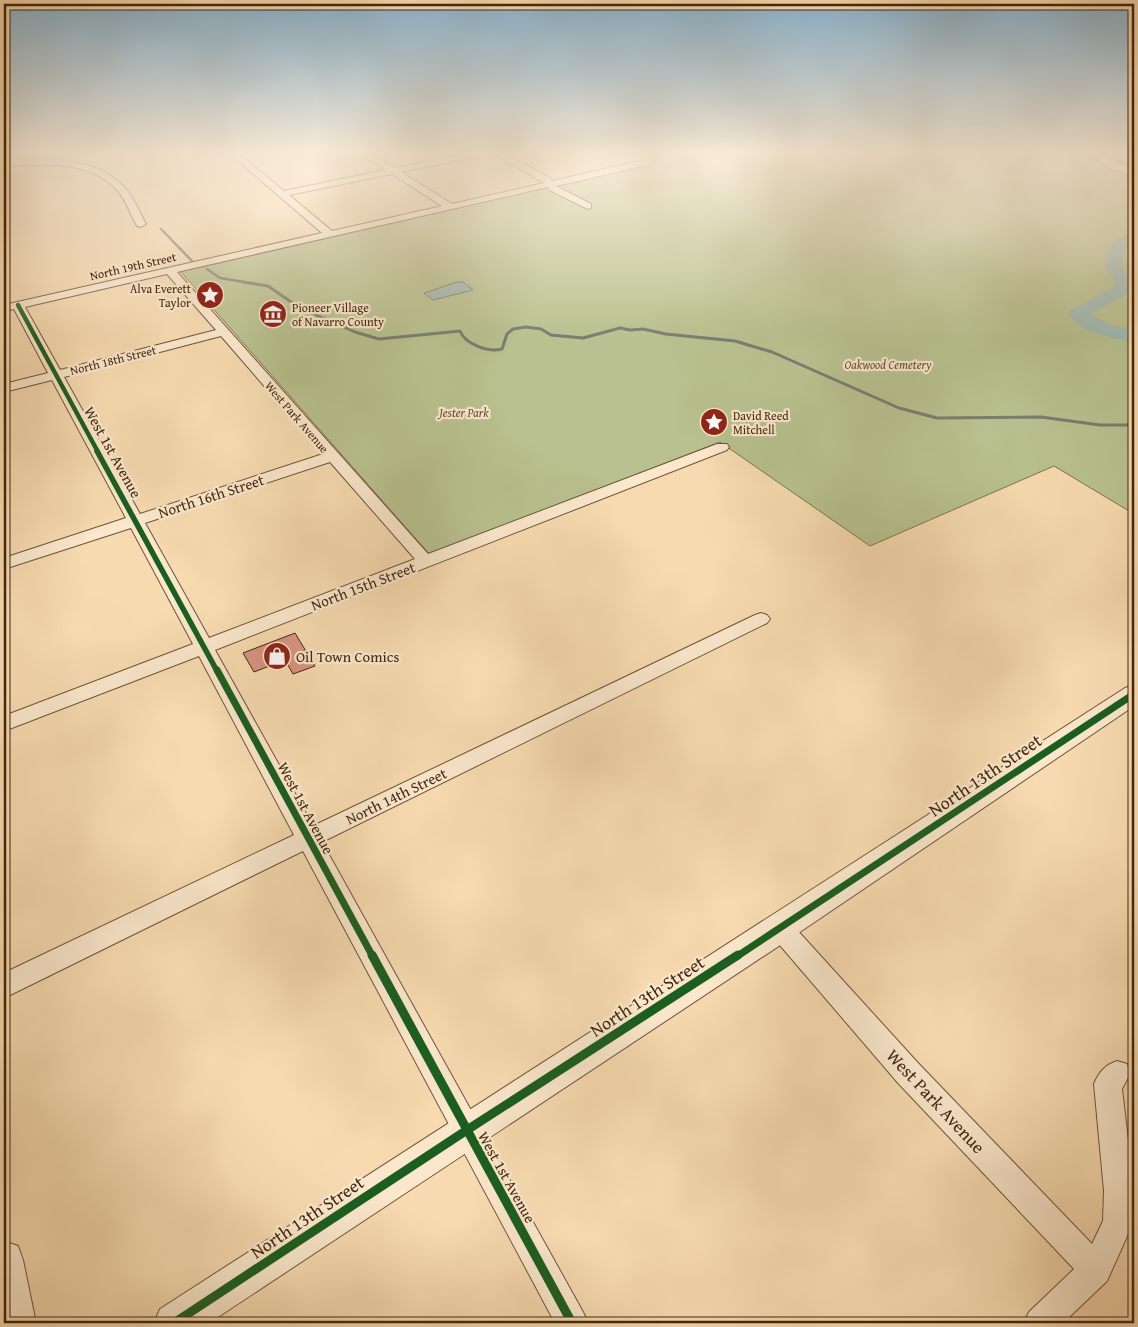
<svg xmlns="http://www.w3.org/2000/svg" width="1138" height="1327" viewBox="0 0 1138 1327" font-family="'Gentium Book Plus',serif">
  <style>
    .green { fill: #b8c18f; stroke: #7e744f }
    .water { fill: #9fb9b4; stroke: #7a7e72 }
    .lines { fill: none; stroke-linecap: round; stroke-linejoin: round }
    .stream-far1 { stroke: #7a7e72; stroke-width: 2.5 }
    .stream { stroke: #7a7e72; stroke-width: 3 }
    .river { fill: #9fb9b4; fill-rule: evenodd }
    .building { fill: #da9484; stroke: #43260f }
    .minor-casing { stroke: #705337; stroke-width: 2 }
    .tertiary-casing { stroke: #705337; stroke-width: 2 }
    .minor { fill: #fae7cc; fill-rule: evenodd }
    .tertiary { fill: #fae7cc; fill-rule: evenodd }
    .cycleway-far3-casing { stroke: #fae7cc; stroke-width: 6 }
    .cycleway-far2-casing { stroke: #fae7cc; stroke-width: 8 }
    .cycleway-far1-casing { stroke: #fae7cc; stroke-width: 10 }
    .cycleway-casing { stroke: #fae7cc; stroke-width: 12 }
    .cycleway-far3 { stroke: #1b5e20; stroke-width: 4.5 }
    .cycleway-far2 { stroke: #1b5e20; stroke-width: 5.5 }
    .cycleway-far1 { stroke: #1b5e20; stroke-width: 7 }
    .cycleway { stroke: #1b5e20; stroke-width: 9 }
    .labels { text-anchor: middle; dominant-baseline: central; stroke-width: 4.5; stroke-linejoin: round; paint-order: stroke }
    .far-street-label { font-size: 12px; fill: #43260f; stroke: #fae7cc }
    .far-poi-label { font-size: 12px; fill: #43260f; stroke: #fae7cc; text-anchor: start }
    .far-park-label { font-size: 12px; font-style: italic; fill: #604d2f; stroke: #fae7cc }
    .street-label { font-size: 15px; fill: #43260f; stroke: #fae7cc }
    .poi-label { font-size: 15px; fill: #43260f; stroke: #fae7cc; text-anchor: start }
    .near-street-label { font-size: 18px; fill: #43260f; stroke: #fae7cc }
  </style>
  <rect width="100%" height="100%" fill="#f7dab0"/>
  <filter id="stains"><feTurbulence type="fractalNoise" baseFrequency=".004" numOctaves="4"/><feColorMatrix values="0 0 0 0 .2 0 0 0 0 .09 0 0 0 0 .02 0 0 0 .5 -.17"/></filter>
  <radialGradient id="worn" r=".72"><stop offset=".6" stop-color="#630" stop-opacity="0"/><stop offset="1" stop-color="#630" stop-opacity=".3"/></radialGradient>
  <polygon class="green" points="646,153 1134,153 1134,514 1054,466 870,546 720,442 430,555 180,271 662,161"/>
  <polygon class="water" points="457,282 463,282 473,290 433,300 424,293"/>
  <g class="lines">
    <g class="stream-far1">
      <polyline points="161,229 192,261"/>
      <polyline points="207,269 220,278 250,283"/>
    </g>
    <path class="stream" d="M243,282L268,286L300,308L355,332L379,339L460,331C465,344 489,353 502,349L507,334L513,329L526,327L541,329L551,335L583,338L620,328L630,330L643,329L666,334L735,341L772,352L899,408L937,418L1041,417L1100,425H1134"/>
    <path class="river" d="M1134,233V243L1125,249L1121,265C1127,274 1136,282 1129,293L1090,314L1111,325L1134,331V343C1113,338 1081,333 1068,314L1071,310L1114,287V280L1105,265C1107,246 1115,238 1134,233Z"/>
  </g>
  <polygon class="building" points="295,633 315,666 293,674 285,660 254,672 243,653"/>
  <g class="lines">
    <g class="minor-casing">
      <g id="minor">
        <path d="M229,153H238L284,191L385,170L360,153H369L395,168L472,153H487L483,156L401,172L452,204L544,183L493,153H503L549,177L552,181L648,159L652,162L648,165L556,186L591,204V208L588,209L551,191L548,187L177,272L428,554L717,444H727L729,447L727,450L215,650L313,826L755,615L761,613L767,615L770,619L767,623L322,842L583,1312L588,1323H555L303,851L4,998V973L294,835L199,656L4,731V716L193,644L131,528L4,569V558L126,518L52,380L4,392V384L48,373L14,309L4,311V305L322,233ZM392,174L442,206L332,231L289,195ZM167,274L216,330L60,370L25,307ZM221,336L323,454L140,514L64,377ZM330,462L415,559L209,638L145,523Z"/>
        <path d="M4,160C43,160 92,155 122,185C133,195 139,211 146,224L141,227L137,226C130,214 126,199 116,189C87,159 41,165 4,166Z"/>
        <path d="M780,917L788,920L918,1063L1092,1244L1103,1221L1104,1191L1094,1084C1099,1072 1105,1065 1117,1061L1127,1064L1130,1074L1122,1089L1134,1191L1133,1223L1107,1281L1063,1323H1024L1029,1312L1074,1269L898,1083L772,936L768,928L772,920Z"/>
      </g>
    </g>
    <g class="tertiary-casing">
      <g id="tertiary">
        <polygon points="1087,153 1099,153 1134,170 1134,177 1108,167"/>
        <polygon points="1134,685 1134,706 791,938 209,1323 154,1323 160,1309 1125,688"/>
        <polygon points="4,1241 18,1246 23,1260 36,1323 4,1323"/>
      </g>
    </g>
    <use href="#minor" class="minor"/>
    <use href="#tertiary" class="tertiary"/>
    <g class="cycleway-far3-casing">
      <polyline id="cycleway-far3" points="18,305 98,452"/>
    </g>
    <g class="cycleway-far2-casing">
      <polyline id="cycleway-far2" points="97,451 217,671"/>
    </g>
    <g class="cycleway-far1-casing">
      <g id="cycleway-far1">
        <polyline points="217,670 373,957"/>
        <polyline points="736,957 1134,694"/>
      </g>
    </g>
    <g class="cycleway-casing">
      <g id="cycleway">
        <polyline points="372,955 572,1323"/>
        <polyline points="174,1323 467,1130 738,955"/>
      </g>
    </g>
    <use href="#cycleway-far3" class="cycleway-far3"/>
    <use href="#cycleway-far2" class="cycleway-far2"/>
    <use href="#cycleway-far1" class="cycleway-far1"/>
    <use href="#cycleway" class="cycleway"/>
  </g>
  <linearGradient id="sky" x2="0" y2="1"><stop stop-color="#8bb6d3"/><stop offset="0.45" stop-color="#fbeedb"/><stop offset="1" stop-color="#fbeedb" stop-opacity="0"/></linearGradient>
  <rect width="1138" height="338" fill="url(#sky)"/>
  <defs>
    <g id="sight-disc" transform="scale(1.4375)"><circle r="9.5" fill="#8f2418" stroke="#fae7cc"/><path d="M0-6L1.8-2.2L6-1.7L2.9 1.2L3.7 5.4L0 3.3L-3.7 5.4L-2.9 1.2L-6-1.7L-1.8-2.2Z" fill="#fff"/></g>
    <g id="museum-disc" transform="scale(1.4375)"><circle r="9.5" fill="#8f2418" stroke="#fae7cc"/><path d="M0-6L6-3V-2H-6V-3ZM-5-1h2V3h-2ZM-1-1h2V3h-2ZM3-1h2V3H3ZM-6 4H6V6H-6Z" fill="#fff"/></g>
    <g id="shop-disc" transform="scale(1.4375)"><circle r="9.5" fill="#8f2418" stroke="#fae7cc"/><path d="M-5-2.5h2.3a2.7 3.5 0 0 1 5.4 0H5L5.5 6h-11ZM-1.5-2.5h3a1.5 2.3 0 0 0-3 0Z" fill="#fff"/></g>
  </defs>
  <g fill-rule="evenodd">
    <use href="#sight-disc" x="210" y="295"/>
    <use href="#museum-disc" x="273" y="314"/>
    <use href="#sight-disc" x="714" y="422"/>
    <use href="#shop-disc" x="277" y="656"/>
  </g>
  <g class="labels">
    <g class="far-street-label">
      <text transform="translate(133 266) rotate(-13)">North 19th Street</text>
      <text transform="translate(113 360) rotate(-14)">North 18th Street</text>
      <text transform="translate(297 417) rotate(49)">West Park Avenue</text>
    </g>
    <g class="far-poi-label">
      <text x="191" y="288" text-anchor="end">Alva Everett<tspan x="191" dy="14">Taylor</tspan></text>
      <text x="292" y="307">Pioneer Village<tspan x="292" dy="14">of Navarro County</tspan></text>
      <text x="733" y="415">David Reed<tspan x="733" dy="14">Mitchell</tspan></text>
    </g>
    <g class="far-park-label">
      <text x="888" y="364">Oakwood Cemetery</text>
      <text x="464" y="412">Jester Park</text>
    </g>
    <g class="street-label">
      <text transform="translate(113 452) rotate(61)">West 1st Avenue</text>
      <text transform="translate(211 496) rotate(-18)">North 16th Street</text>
      <text transform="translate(363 586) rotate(-21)">North 15th Street</text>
      <text transform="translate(396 796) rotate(-26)">North 14th Street</text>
      <text transform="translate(306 808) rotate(62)">West 1st Avenue</text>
      <text transform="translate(507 1177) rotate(61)">West 1st Avenue</text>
    </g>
    <g class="poi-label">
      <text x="296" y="656">Oil Town Comics</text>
    </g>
    <g class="near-street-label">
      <text transform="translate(985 775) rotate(-34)">North 13th Street</text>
      <text transform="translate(647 996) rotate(-33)">North 13th Street</text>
      <text transform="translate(936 1101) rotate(47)">West Park Avenue</text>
      <text transform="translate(307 1217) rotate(-34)">North 13th Street</text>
    </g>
  </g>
  <rect width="1138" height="1327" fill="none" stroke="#f7dab0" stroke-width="20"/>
  <rect x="5" y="5" width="1128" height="1317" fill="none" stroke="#43260f" stroke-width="2.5"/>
  <rect x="10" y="10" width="1118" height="1307" fill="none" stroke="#43260f"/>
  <rect width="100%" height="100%" filter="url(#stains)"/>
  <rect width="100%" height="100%" fill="url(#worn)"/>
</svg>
